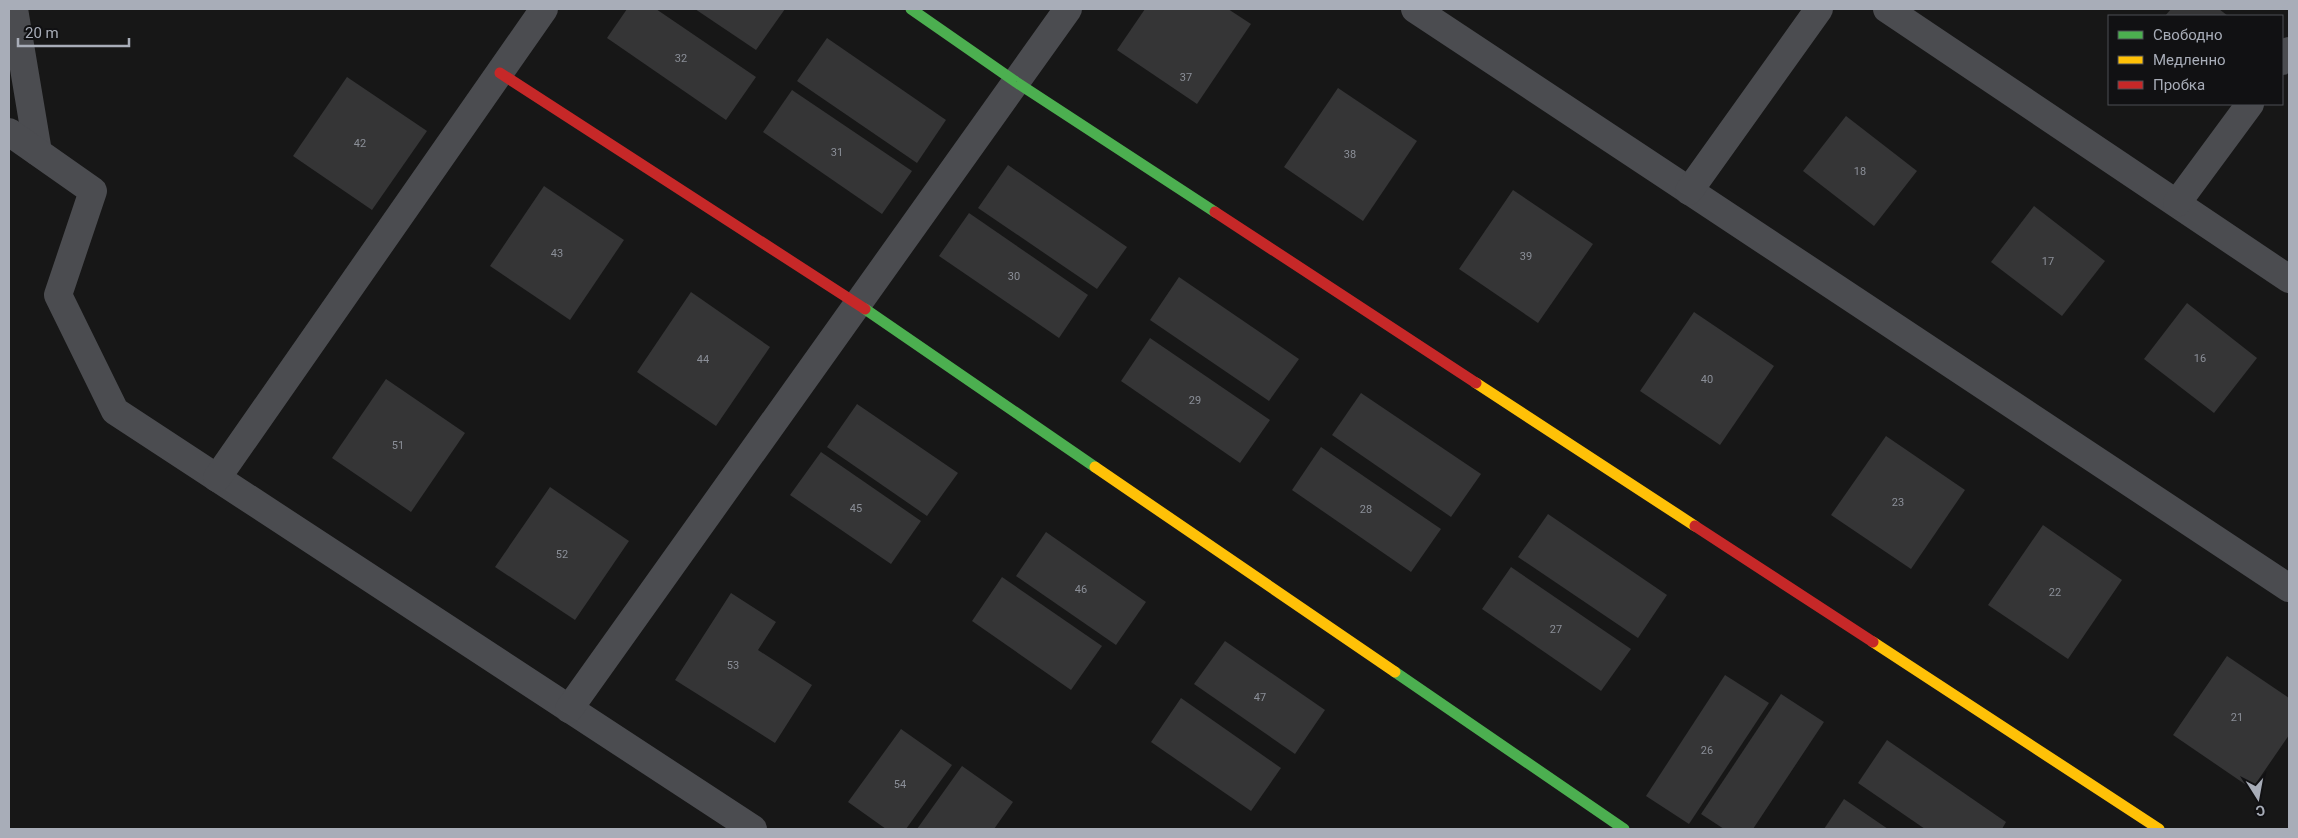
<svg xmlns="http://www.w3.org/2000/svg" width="2298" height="838" viewBox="0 0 2298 838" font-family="Roboto,sans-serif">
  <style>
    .building { fill: #353536 }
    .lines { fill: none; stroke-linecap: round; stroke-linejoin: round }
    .street { stroke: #4b4c50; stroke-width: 28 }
    .fast { stroke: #4caf50; stroke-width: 11 }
    .slow { stroke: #ffc107; stroke-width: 11 }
    .jam { stroke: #c62828; stroke-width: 11 }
    .labels { text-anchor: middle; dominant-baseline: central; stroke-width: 4; stroke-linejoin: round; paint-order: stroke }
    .number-label { font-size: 11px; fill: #8b8f98 }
  </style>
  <rect width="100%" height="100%" fill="#171717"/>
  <g class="building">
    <polygon points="627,9 656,9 756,77 726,120 607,38"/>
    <polygon points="695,9 785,9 756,50"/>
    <polygon points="1145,9 1228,9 1251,24 1197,104 1117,50"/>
    <polygon points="2171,9 2219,9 2228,16 2165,16"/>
    <polygon points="827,38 946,120 917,163 797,81"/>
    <polygon points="347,77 427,131 372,210 293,156"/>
    <polygon points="1338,88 1417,141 1363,221 1284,167"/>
    <polygon points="792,90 912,171 882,214 763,132"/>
    <polygon points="1846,116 1917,171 1874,226 1803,171"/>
    <polygon points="1008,165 1127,247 1097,289 978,208"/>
    <polygon points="544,186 624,240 570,320 490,266"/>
    <polygon points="1513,190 1593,244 1538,323 1459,269"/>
    <polygon points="2034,206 2105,261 2062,316 1991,262"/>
    <polygon points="969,213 1088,295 1059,338 939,256"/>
    <polygon points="1179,277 1299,359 1269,401 1150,320"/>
    <polygon points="691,292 770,347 716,426 637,372"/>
    <polygon points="2187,303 2257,358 2214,413 2144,359"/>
    <polygon points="1694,312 1774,366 1720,445 1640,391"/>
    <polygon points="1150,338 1270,420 1240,463 1121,381"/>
    <polygon points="386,379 465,433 411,512 332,458"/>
    <polygon points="1361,393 1481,474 1451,517 1332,435"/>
    <polygon points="857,404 958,473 927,516 827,447"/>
    <polygon points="1886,436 1965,490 1911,569 1831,515"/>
    <polygon points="1321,447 1441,529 1411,572 1292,490"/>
    <polygon points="821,452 921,521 891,564 790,495"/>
    <polygon points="550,487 629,541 575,620 495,567"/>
    <polygon points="1548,514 1667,595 1638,638 1518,557"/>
    <polygon points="2043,525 2122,580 2068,659 1988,605"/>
    <polygon points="1046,532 1146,602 1116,645 1016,576"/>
    <polygon points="1511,567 1631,649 1601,691 1482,609"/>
    <polygon points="1002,577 1102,646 1071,690 972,621"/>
    <polygon points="731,593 776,622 758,650 812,685 775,743 675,680"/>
    <polygon points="1225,641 1325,710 1295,754 1194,684"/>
    <polygon points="2227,656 2289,698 2289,735 2252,789 2173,735"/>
    <polygon points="1725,675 1769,703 1689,824 1646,796"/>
    <polygon points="1781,694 1824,722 1753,829 1724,829 1701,814"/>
    <polygon points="1181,698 1281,768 1251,811 1151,742"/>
    <polygon points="901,729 952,765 906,829 886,829 848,802"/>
    <polygon points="1887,740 2006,822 2002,829 1925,829 1858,783"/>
    <polygon points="962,766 1013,802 994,829 917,829"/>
    <polygon points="1844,799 1888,829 1824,829"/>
  </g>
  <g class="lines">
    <g class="street">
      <polyline points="14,9 38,152"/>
      <polyline points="1415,9 2289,588"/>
      <polyline points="1887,9 2289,279"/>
      <polyline points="2282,61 2289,51"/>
      <polyline points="9,132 93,191 58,295 115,411 753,829"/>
      <polyline points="1689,191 1819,9"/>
      <polyline points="2177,203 2250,104"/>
      <polyline points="217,478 544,9"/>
      <polyline points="569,709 1068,9"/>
    </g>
    <g class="fast">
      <polyline points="911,9 1016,82 1215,212"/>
      <polyline points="865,309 1095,467"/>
      <polyline points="1395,672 1624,829"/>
    </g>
    <g class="slow">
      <polyline points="1476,383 1695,526"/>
      <polyline points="1095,467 1395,672"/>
      <polyline points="1873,642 2159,829"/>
    </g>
    <g class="jam">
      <polyline points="500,73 865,309"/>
      <polyline points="1215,212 1476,383"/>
      <polyline points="1695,526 1873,642"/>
    </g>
  </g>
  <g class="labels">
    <g class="number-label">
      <text x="681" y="58">32</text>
      <text x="1186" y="77">37</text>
      <text x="360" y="143">42</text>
      <text x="837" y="152">31</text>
      <text x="1350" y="154">38</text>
      <text x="1860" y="171">18</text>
      <text x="557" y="253">43</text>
      <text x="1526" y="256">39</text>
      <text x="2048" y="261">17</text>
      <text x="1014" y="276">30</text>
      <text x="2200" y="358">16</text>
      <text x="703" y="359">44</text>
      <text x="1707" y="379">40</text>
      <text x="1195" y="400">29</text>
      <text x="398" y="445">51</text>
      <text x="1898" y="502">23</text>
      <text x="856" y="508">45</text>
      <text x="1366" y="509">28</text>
      <text x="562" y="554">52</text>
      <text x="1081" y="589">46</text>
      <text x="2055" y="592">22</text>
      <text x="1556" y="629">27</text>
      <text x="733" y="665">53</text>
      <text x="1260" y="697">47</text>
      <text x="2237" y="717">21</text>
      <text x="1707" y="750">26</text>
      <text x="900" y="784">54</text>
    </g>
  </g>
  <rect width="2298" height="838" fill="none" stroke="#a8adb8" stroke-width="20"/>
  <rect x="2108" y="15" width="175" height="90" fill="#111113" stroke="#4d4f55"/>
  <rect x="2118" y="31" width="25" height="8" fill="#4caf50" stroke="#4d4f55"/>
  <text x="2153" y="40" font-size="15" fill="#a8adb8">Свободно</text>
  <rect x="2118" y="56" width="25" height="8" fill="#ffc107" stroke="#4d4f55"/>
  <text x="2153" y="65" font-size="15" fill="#a8adb8">Медленно</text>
  <rect x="2118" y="81" width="25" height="8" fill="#c62828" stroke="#4d4f55"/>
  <text x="2153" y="90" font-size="15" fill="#a8adb8">Пробка</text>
  <g transform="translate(2258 798) rotate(169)" stroke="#111113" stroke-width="4" paint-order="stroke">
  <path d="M0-4L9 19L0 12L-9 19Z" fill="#a8adb8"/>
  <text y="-8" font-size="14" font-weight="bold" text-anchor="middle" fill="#a8adb8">С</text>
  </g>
  <path d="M18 38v8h111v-8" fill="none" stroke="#a8adb8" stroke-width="2.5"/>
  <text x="25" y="38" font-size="15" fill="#a8adb8" stroke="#111113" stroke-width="4" paint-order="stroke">20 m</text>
</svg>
